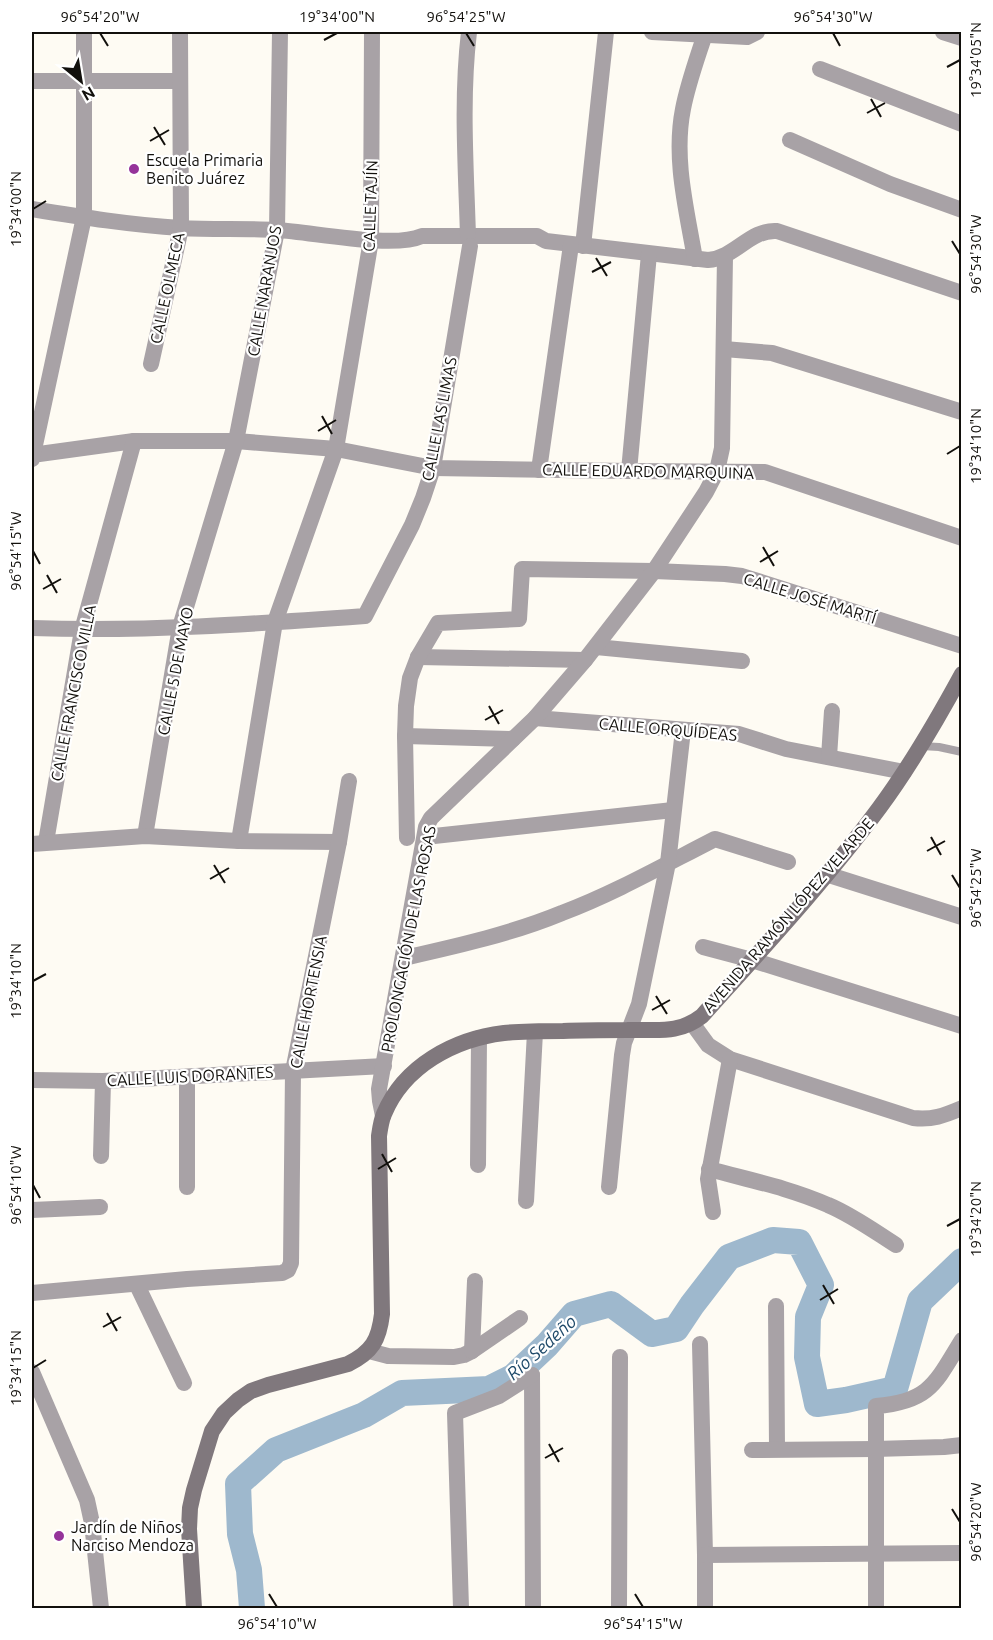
<svg xmlns="http://www.w3.org/2000/svg" width="993" height="1640" viewBox="0 0 993 1640" font-family="Ubuntu,sans-serif">
  <style>
    .lines { fill: none; stroke-linecap: round; stroke-linejoin: round }
    .river { stroke: #9eb8cd; stroke-width: 26 }
    .service { stroke: #a8a2a6; stroke-width: 8 }
    .minor { stroke: #a8a2a6; stroke-width: 16 }
    .secondary { stroke: #80787d; stroke-width: 16 }
    .ticks { fill: none; stroke: #12100c; stroke-width: 2 }
    .poi-dot { fill: #95339a; stroke: #fff; stroke-width: 2 }
    .labels { text-anchor: middle; dominant-baseline: central; stroke-width: 4.5; stroke-linejoin: round; paint-order: stroke }
    .poi-label { font-size: 16px; fill: #12100c; stroke: #fff; text-anchor: start }
    .street-label { font-size: 16px; fill: #12100c; stroke: #fff }
    .water-label { font-size: 18px; font-style: italic; fill: #1f4a6a; stroke: #fff }
    .neatline { fill: none; stroke: #12100c; stroke-width: 2 }
    .ticks-label { font-size: 15px; text-anchor: middle; fill: #12100c }
  </style>
  <rect width="100%" height="100%" fill="#fefbf3"/>
  <g class="lines">
    <polyline class="river" points="252,1608 249,1570 240,1534 238,1484 276,1450 364,1415 402,1393 489,1389 513,1377 547,1345 574,1314 611,1304 652,1334 676,1329 692,1305 729,1257 773,1240 799,1242 821,1285 808,1317 807,1357 817,1404 846,1400 895,1389 920,1301 962,1261"/>
    <polyline class="service" points="921,746 939,747 962,752"/>
    <g class="minor">
      <polyline points="652,32 747,37 757,32"/>
      <polyline points="943,32 962,38"/>
      <polyline points="820,69 962,124"/>
      <polyline points="32,81 180,81"/>
      <polyline points="790,140 890,184 962,210"/>
      <path d="M32,209C81,217 131,225 181,228C213,230 245,228 277,230C313,232 393,249 422,236H537L546,241L708,260C735,258 750,229 777,231L962,293"/>
      <path d="M468,236C466,168 461,99 469,32"/>
      <polyline points="583,246 606,32"/>
      <path d="M695,259C687,211 673,159 683,109C688,83 697,59 705,34"/>
      <polyline points="724,349 772,353 962,412"/>
      <polyline points="151,364 181,228 180,32"/>
      <polyline points="32,455 134,441 236,441 336,449 433,468 629,471 765,472 962,538"/>
      <polyline points="32,459 84,217 84,32"/>
      <polyline points="539,470 571,245"/>
      <polyline points="629,471 649,254"/>
      <path d="M32,628C143,632 254,624 365,616L412,525L423,498L433,468L470,246"/>
      <polyline points="596,647 742,661"/>
      <polyline points="418,657 585,660"/>
      <polyline points="535,718 739,734 786,749 904,772"/>
      <polyline points="405,736 513,739"/>
      <polyline points="829,757 832,711"/>
      <polyline points="145,836 180,627 236,441 277,230 280,32"/>
      <polyline points="425,837 673,810"/>
      <polyline points="407,838 405,736 406,706 410,678 418,657 438,623 519,619 522,569 654,571 725,574 742,576 962,646"/>
      <polyline points="239,841 275,622 336,449 371,240 372,32"/>
      <polyline points="46,842 82,630 134,441"/>
      <polyline points="32,844 145,836 239,841 339,842"/>
      <polyline points="826,874 962,917"/>
      <polyline points="703,947 752,960 962,1026"/>
      <path d="M404,958C457,946 511,934 562,913C615,893 664,865 715,839L788,862"/>
      <path d="M692,1023L708,1045L730,1059L913,1118C933,1120 943,1116 962,1108"/>
      <polyline points="32,1080 103,1081 384,1066"/>
      <polyline points="383,1116 380,1101 379,1089 426,827 431,818 535,718 585,660 654,571 706,492 717,471 722,448 725,256"/>
      <polyline points="101,1156 103,1081"/>
      <polyline points="478,1165 479,1038"/>
      <path d="M709,1169C749,1180 790,1188 828,1205C852,1215 874,1231 896,1245"/>
      <polyline points="187,1187 187,1077"/>
      <polyline points="609,1187 622,1055 624,1043 639,1004 668,863 683,730"/>
      <polyline points="526,1201 535,1032"/>
      <polyline points="32,1210 100,1207"/>
      <polyline points="713,1212 708,1179 730,1059"/>
      <polyline points="137,1285 184,1383"/>
      <polyline points="32,1293 187,1279 282,1273 288,1270 291,1263 293,1071 339,842 349,781"/>
      <polyline points="776,1306 777,1449"/>
      <polyline points="700,1344 705,1555 705,1608"/>
      <polyline points="369,1351 388,1356 454,1357 464,1355 472,1351 520,1318"/>
      <polyline points="472,1351 475,1281"/>
      <polyline points="32,1372 87,1500 92,1523 101,1608"/>
      <polyline points="532,1375 533,1608"/>
      <polyline points="752,1450 875,1449 944,1447 962,1445"/>
      <polyline points="705,1555 962,1553"/>
      <polyline points="461,1608 455,1413 499,1396 532,1375"/>
      <polyline points="619,1608 620,1357"/>
      <path d="M876,1608V1406C930,1402 936,1382 962,1340"/>
    </g>
    <path class="secondary" d="M194,1608L189,1529L190,1508L194,1490L212,1431L224,1413L238,1400L251,1391L268,1385L348,1364C372,1352 379,1340 382,1314L379,1136C380,1129 381,1121 384,1114C404,1066 454,1039 504,1033C523,1031 543,1031 563,1031C585,1030 606,1030 627,1030C656,1029 678,1035 702,1016C763,948 826,880 880,807C911,765 937,720 962,674"/>
  </g>
  <path class="ticks" d="M100,33L108,46M466,33L474,46M833,33L840,46M324,40L337,33M947,67L960,60M871,99L881,117M867,113L885,103M154,127L165,145M150,141L169,130M33,209L46,201M952,241L960,254M596,258L607,276M592,272L611,262M322,416L332,434M318,431L336,420M947,454L960,446M763,547L774,566M33,551L40,564M760,562L778,551M47,575L57,593M43,589L61,579M489,706L499,724M485,720L503,710M931,837L941,855M927,851L945,841M214,865L225,883M952,875L960,888M210,879L229,868M33,981L46,974M656,996L667,1014M652,1010L670,1000M382,1154L392,1172M378,1169L396,1158M33,1185L40,1198M947,1226L960,1219M823,1285L834,1304M820,1300L838,1289M107,1313L117,1331M103,1327L121,1317M33,1368L46,1360M549,1444L559,1462M545,1458L563,1448M952,1509L960,1522M269,1594L277,1607M635,1594L643,1607"/>
  <g class="poi-dot">
    <circle cx="134" cy="169" r="6"/>
    <circle cx="59" cy="1536" r="6"/>
  </g>
  <g class="labels">
    <g class="poi-label">
      <text x="146" y="160">Escuela Primaria<tspan x="146" dy="18">Benito Juárez</tspan></text>
      <text x="71" y="1527">Jardín de Niños<tspan x="71" dy="18">Narciso Mendoza</tspan></text>
    </g>
    <g class="street-label">
      <text transform="translate(370 206) rotate(-88)">CALLE TAJÍN</text>
      <text transform="translate(167 288) rotate(-78)">CALLE OLMECA</text>
      <text transform="translate(264 291) rotate(-80)">CALLE NARANJOS</text>
      <text transform="translate(439 419) rotate(-79)">CALLE LAS LIMAS</text>
      <text transform="translate(648 471) rotate(1)">CALLE EDUARDO MARQUINA</text>
      <text transform="translate(810 598) rotate(17)">CALLE JOSÉ MARTÍ</text>
      <text transform="translate(175 671) rotate(-79)">CALLE 5 DE MAYO</text>
      <text transform="translate(73 693) rotate(-79)">CALLE FRANCISCO VILLA</text>
      <text transform="translate(668 729) rotate(5)">CALLE ORQUÍDEAS</text>
      <text transform="translate(788 915) rotate(-49)">AVENIDA RAMÓN LÓPEZ VELARDE</text>
      <text transform="translate(408 939) rotate(-79)">PROLONGACIÓN DE LAS ROSAS</text>
      <text transform="translate(308 1002) rotate(-79)">CALLE HORTENSIA</text>
      <text transform="translate(190 1076) rotate(-3)">CALLE LUIS DORANTES</text>
    </g>
    <g class="water-label">
      <text transform="translate(541 1347) rotate(-42)">Río Sedeño</text>
    </g>
  </g>
  <rect width="993" height="1640" fill="none" stroke="#ffffff" stroke-width="66"/>
  <g transform="translate(81 81) rotate(150)" stroke="#ffffff" stroke-width="4.5" paint-order="stroke">
  <path d="M0-4.5L10 22L0 15L-10 22Z" fill="#12100c"/>
  <text y="-9" font-size="16" font-weight="bold" text-anchor="middle" fill="#12100c">N</text>
  </g>
  <rect x="33" y="33" width="927" height="1574" class="neatline"/>
  <g class="ticks-label">
    <text x="100" y="22">96°54'20"W</text>
    <text x="337" y="22">19°34'00"N</text>
    <text x="466" y="22">96°54'25"W</text>
    <text x="833" y="22">96°54'30"W</text>
    <text transform="translate(976 60) rotate(-90)" y="5">19°34'05"N</text>
    <text transform="translate(16 209) rotate(-90)" y="5">19°34'00"N</text>
    <text transform="translate(976 254) rotate(-90)" y="5">96°54'30"W</text>
    <text transform="translate(976 446) rotate(-90)" y="5">19°34'10"N</text>
    <text transform="translate(16 551) rotate(-90)" y="5">96°54'15"W</text>
    <text transform="translate(976 888) rotate(-90)" y="5">96°54'25"W</text>
    <text transform="translate(16 981) rotate(-90)" y="5">19°34'10"N</text>
    <text transform="translate(16 1185) rotate(-90)" y="5">96°54'10"W</text>
    <text transform="translate(976 1219) rotate(-90)" y="5">19°34'20"N</text>
    <text transform="translate(16 1368) rotate(-90)" y="5">19°34'15"N</text>
    <text transform="translate(976 1522) rotate(-90)" y="5">96°54'20"W</text>
    <text x="277" y="1629">96°54'10"W</text>
    <text x="643" y="1629">96°54'15"W</text>
  </g>
</svg>
